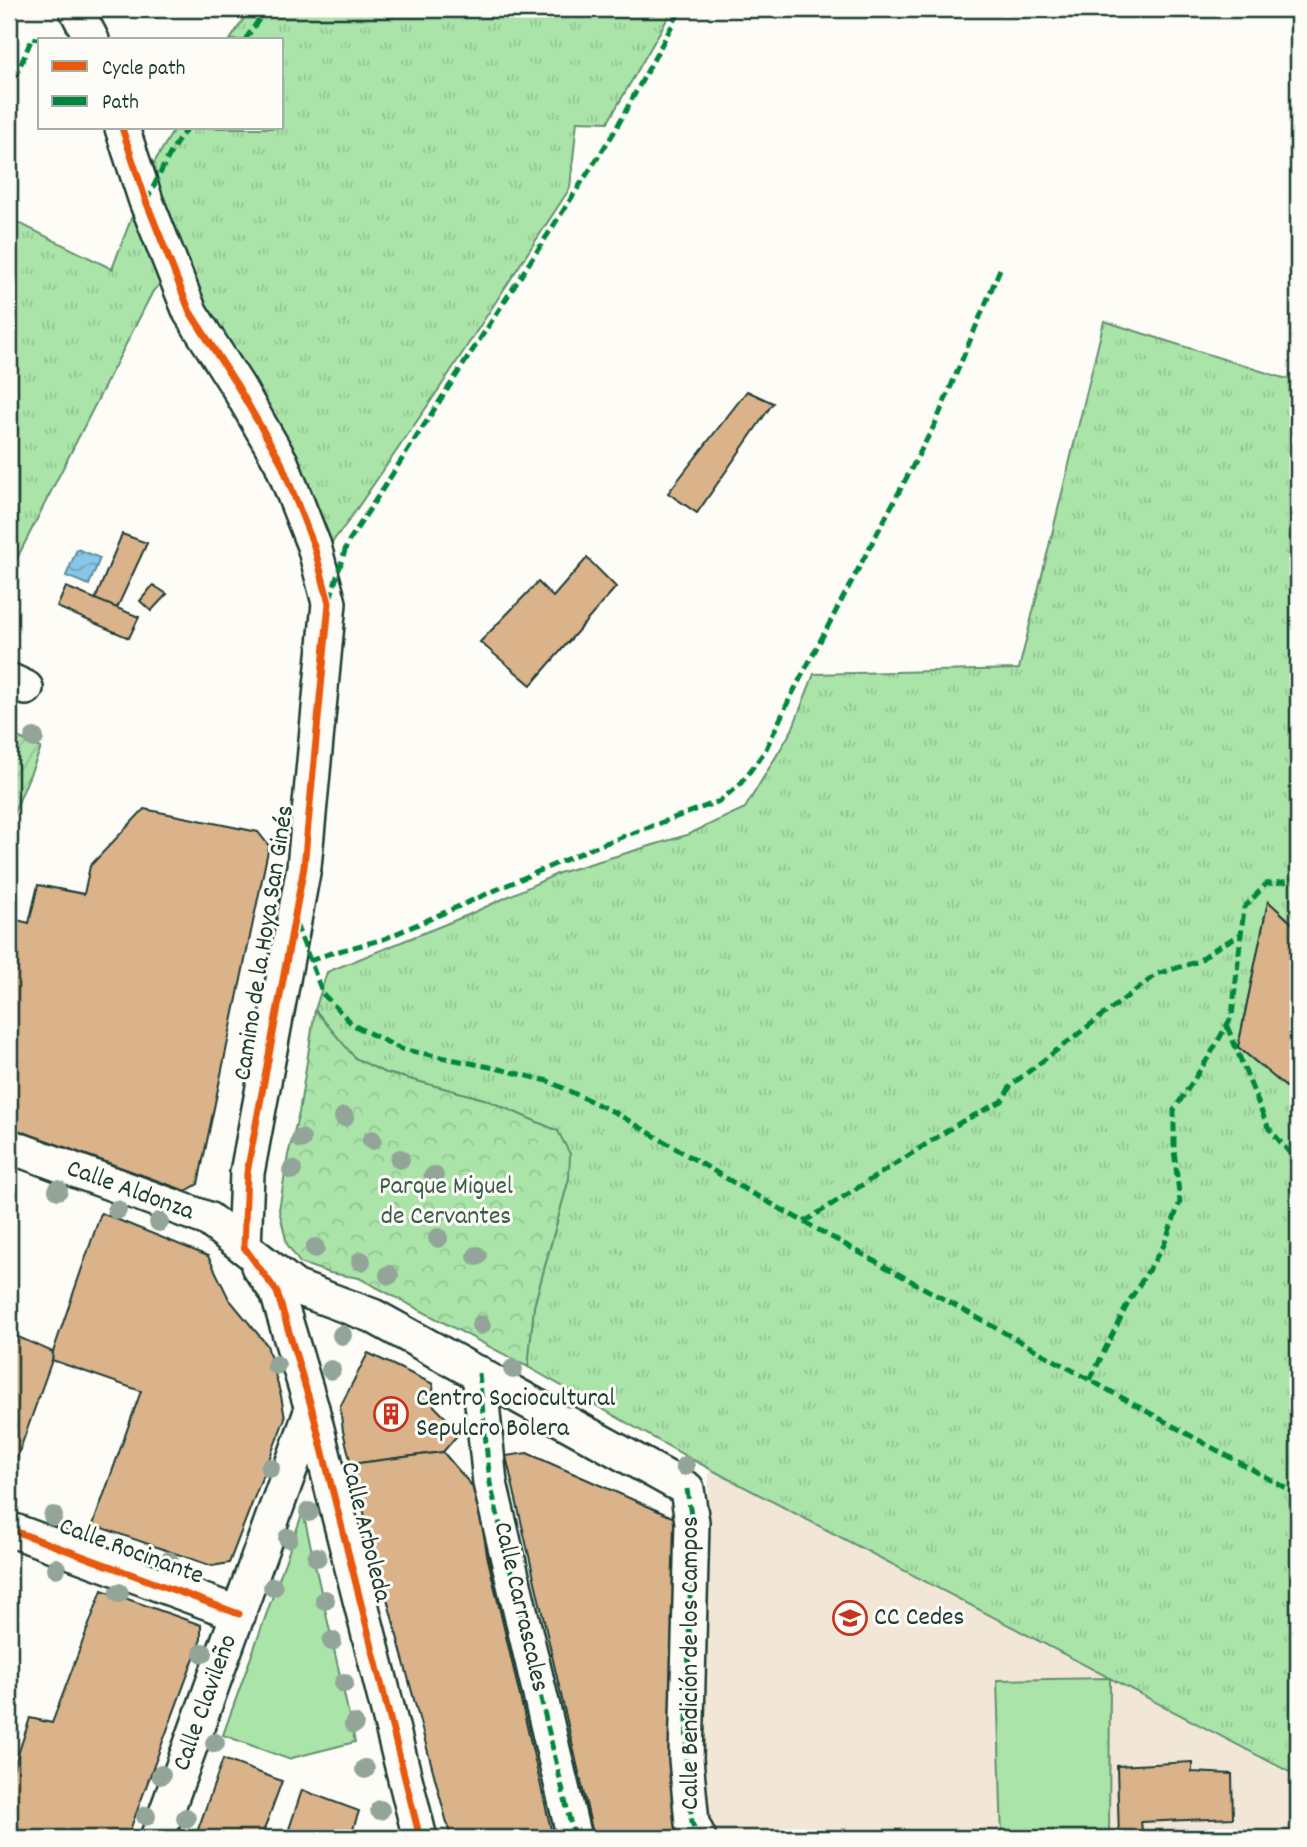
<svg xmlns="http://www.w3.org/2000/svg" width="1307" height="1847" viewBox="0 0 1307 1847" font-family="Dekko,sans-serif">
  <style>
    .built { fill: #f2e6d7 }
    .grass { fill: url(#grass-tufts); stroke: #64906e; stroke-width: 2 }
    .park { fill: url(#park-crowns); stroke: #64906e; stroke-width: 2 }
    .garden { fill: url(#garden-furrows); stroke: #64906e; stroke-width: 2 }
    .pitch { fill: #aae4a9; stroke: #64906e; stroke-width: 2 }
    .water { fill: url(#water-waves); stroke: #5e8fa0; stroke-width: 2 }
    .building { fill: #dab38b; stroke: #1f3d34; stroke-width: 2 }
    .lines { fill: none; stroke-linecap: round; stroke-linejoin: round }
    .street-casing { stroke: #1f3d34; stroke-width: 38 }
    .street { stroke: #fdfcf7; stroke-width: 33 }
    .quiet { stroke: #00873e; stroke-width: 5; stroke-dasharray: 10 5; stroke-linecap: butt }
    .cycleway-casing { stroke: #fdfcf7; stroke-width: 11 }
    .cycleway { stroke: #e8590c; stroke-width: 7 }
    .tree { fill: #92a598 }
    .labels { text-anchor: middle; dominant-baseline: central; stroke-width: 6; stroke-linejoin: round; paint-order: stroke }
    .street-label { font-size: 26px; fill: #1f3d34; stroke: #fdfcf7 }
    .park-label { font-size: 26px; fill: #3b5e4b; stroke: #fdfcf7 }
    .poi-label { font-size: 26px; fill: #1f3d34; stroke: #fdfcf7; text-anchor: start }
  </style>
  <defs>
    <pattern id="grass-tufts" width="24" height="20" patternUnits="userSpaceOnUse" patternTransform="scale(1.75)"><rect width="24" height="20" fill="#aae4a9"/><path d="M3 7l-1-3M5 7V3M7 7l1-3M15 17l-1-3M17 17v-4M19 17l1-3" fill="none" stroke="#92c492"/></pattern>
    <pattern id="park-crowns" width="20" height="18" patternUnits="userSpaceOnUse" patternTransform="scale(1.75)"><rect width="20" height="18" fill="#aae4a9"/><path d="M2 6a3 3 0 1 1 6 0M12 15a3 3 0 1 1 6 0" fill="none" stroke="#92c492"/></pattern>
    <pattern id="garden-furrows" width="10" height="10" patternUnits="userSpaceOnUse" patternTransform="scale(1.75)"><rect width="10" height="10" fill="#aae4a9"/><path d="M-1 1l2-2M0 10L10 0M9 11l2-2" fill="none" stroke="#92c492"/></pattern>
    <pattern id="water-waves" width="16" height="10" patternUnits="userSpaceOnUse" patternTransform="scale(1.75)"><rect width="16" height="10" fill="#88c6e8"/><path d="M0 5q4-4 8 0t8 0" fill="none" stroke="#6fa2bd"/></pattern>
  </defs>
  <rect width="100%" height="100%" fill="#fdfcf7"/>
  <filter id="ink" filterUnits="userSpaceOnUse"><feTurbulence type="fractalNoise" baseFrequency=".0143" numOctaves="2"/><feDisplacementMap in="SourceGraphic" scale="14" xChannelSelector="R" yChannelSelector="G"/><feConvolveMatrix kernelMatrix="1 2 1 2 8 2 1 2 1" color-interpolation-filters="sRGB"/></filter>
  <g filter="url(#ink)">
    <polygon class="built" points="709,1467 1295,1777 1298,1779 1298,1838 712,1838 705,1823 703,1769"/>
    <g class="grass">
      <polygon points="250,9 673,9 608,122 577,121 570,188 439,389 347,523 323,554 195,312 152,166 175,128 282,128 282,40 230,40"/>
      <polygon points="137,203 161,283 153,291 9,574 9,218 112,269"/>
      <polygon points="1104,321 1280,377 1298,381 1298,927 1268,902 1238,1047 1298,1097 1298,1771 1295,1775 693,1460 528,1367 534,1306 569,1178 558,1131 484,1099 383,1072 354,1058 315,1010 327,972 468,915 559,873 687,835 745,808 792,730 814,674 1019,669"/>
    </g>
    <polygon class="park" points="315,1010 355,1058 383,1072 484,1099 558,1131 570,1154 569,1178 534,1306 528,1367 359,1278 330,1273 300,1263 287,1244 279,1210 288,1155 299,1113"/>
    <polygon class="garden" points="9,733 41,748 9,825"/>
    <g class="pitch">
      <polygon points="303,1512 355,1742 288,1759 223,1735"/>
      <polygon points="1110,1678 1109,1838 1002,1838 997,1680"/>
    </g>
    <polygon class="water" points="77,549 100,558 89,585 66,576"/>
    <g class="building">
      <polygon points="747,391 773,403 697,513 668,493"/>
      <polygon points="122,534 147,543 117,608 95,600"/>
      <polygon points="587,558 616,587 531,685 480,642 538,582 553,597"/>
      <polygon points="153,585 167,594 151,611 140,601"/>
      <polygon points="66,587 139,617 129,638 57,607"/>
      <polygon points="144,809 258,832 269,846 198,1184 186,1191 9,1127 9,918 29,923 38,885 84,894 90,866"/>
      <polygon points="1268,901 1298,929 1298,1097 1238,1047"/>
      <polygon points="101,1213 208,1256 229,1299 267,1345 281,1396 285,1418 229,1563 212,1566 93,1525 141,1391 52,1360 53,1352"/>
      <polygon points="9,1333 53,1352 52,1360 9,1480"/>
      <polygon points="368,1353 433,1384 434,1406 460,1432 443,1452 351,1464 343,1431 340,1407"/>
      <polygon points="443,1452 478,1493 487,1555 553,1838 451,1838 351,1464"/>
      <polygon points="527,1453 679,1520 682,1838 594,1838 506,1456"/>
      <polygon points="102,1590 201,1625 201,1639 127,1838 9,1838 9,1782 30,1718 52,1723"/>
      <polygon points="223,1759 282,1781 261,1838 195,1838"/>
      <polygon points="1192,1762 1192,1772 1232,1774 1233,1818 1141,1822 1143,1838 1119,1838 1117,1766"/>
      <polygon points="302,1790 359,1811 350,1838 286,1838"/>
    </g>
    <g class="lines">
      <g class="street-casing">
        <g id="street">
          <polyline points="76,9 92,40"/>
          <polyline points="122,128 146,201 190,312 238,387 281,462 314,546 329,603 304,867 247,1173 244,1247"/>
          <polyline points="9,680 26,688"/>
          <polyline points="9,1146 208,1219 295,1287 373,1316 687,1489 692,1522 686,1759 692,1823 699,1838"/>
          <polyline points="258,1266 277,1292 312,1409 420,1838"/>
          <polyline points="479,1373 490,1483 574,1838"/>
          <polyline points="9,1529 239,1614"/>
          <polyline points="157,1838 312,1409"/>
        </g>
      </g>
      <use href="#street" class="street"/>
      <g class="quiet">
        <polyline points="245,40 266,9"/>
        <polyline points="9,92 32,38 44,40"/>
        <polyline points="146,201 173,148 187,128"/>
        <polyline points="330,599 347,544 613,134 681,9"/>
        <polyline points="296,924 323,994 353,1025 401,1049 495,1068 548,1081 616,1113 741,1187 1298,1495"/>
        <polyline points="310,961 328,954 384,939 592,848 720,801 741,783 765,751 790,698 936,422 1000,269"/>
        <polyline points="1227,1026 1268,1127 1298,1163"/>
        <polyline points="804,1222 961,1122 1002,1101 1011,1085 1157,974 1199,961 1213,950 1241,934"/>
        <polyline points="479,1373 490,1483 574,1838"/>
        <polyline points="1090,1380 1128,1303 1164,1245 1180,1202 1174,1150 1174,1110 1210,1055 1232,1016 1244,908 1266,884 1298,880"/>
        <polyline points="687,1489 692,1522 686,1759 692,1823 699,1838"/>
      </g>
      <g class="cycleway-casing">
        <g id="cycleway">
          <polyline points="122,128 146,201 190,312 238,387 281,462 314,546 329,603 304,867 247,1173 244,1247 277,1292 312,1409 420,1838"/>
          <polyline points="9,1529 239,1614"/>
        </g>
      </g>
      <use href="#cycleway" class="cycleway"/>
    </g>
    <g class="tree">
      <circle cx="34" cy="738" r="10"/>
      <circle cx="344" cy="1117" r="10"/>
      <circle cx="301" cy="1139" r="10"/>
      <circle cx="372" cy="1140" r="10"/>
      <circle cx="400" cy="1159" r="10"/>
      <circle cx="292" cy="1170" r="10"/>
      <circle cx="434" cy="1176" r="10"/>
      <circle cx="58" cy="1190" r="10"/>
      <circle cx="117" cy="1210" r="10"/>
      <circle cx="159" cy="1222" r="10"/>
      <circle cx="438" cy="1238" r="10"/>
      <circle cx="315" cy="1248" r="10"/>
      <circle cx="477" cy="1256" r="10"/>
      <circle cx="361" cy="1261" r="10"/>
      <circle cx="389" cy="1275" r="10"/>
      <circle cx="481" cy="1325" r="10"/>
      <circle cx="342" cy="1335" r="10"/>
      <circle cx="276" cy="1365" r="10"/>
      <circle cx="513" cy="1369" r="10"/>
      <circle cx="331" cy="1370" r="10"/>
      <circle cx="569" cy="1398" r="10"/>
      <circle cx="685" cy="1466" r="10"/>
      <circle cx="270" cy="1468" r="10"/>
      <circle cx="309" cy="1512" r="10"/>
      <circle cx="53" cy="1516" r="10"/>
      <circle cx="288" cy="1538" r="10"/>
      <circle cx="317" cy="1557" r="10"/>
      <circle cx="169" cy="1561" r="10"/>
      <circle cx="56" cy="1568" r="10"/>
      <circle cx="273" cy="1587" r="10"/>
      <circle cx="119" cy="1593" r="10"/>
      <circle cx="325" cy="1600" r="10"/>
      <circle cx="332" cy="1641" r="10"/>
      <circle cx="203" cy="1653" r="10"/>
      <circle cx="344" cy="1683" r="10"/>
      <circle cx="354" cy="1724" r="10"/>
      <circle cx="215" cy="1743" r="10"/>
      <circle cx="365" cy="1769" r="10"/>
      <circle cx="161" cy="1775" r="10"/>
      <circle cx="380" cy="1810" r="10"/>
      <circle cx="146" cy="1816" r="10"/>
      <circle cx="186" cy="1818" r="10"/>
    </g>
  </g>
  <defs>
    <g id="building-ring" transform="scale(1.75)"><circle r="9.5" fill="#fdfcf7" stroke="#c8321e" stroke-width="1.5"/><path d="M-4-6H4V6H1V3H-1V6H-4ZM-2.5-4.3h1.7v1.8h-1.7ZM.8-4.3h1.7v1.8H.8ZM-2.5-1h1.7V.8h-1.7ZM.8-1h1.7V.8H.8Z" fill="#c8321e"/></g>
    <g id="school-ring" transform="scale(1.75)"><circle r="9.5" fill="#fdfcf7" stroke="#c8321e" stroke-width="1.5"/><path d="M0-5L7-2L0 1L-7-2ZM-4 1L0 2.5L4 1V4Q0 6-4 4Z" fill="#c8321e"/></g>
  </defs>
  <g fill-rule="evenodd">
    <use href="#building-ring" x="391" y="1414"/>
    <use href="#school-ring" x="850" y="1618"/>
  </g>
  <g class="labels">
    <g class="street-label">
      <text transform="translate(265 943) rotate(-81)">Camino de la Hoya San Ginés</text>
      <text transform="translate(130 1191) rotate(20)">Calle Aldonza</text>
      <text transform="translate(365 1532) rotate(76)">Calle Arboleda</text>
      <text transform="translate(131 1552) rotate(20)">Calle Rocinante</text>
      <text transform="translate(520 1607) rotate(77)">Calle Carrascales</text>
      <text transform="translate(691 1663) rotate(-90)">Calle Bendición de los Campos</text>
      <text transform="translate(206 1703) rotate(-70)">Calle Clavileño</text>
    </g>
    <g class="park-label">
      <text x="446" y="1187">Parque Miguel<tspan x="446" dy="30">de Cervantes</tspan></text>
    </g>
    <g class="poi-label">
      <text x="416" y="1399">Centro Sociocultural<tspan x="416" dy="30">Sepulcro Bolera</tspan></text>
      <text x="874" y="1618">CC Cedes</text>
    </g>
  </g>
  <rect width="1307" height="1847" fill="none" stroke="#fdfcf7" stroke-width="35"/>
  <rect x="18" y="18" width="1272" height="1812" fill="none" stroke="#1f3d34" stroke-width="2.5" filter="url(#ink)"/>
  <rect x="38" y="38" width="245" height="91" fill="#fdfcf7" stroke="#a4b0a9" stroke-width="2"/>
  <rect x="52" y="61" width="35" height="10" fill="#e8590c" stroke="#a4b0a9" stroke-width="2"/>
  <text x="102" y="74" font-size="21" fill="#1f3d34">Cycle path</text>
  <rect x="52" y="96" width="35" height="10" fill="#00873e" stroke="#a4b0a9" stroke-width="2"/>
  <text x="102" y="108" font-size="21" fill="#1f3d34">Path</text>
</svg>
